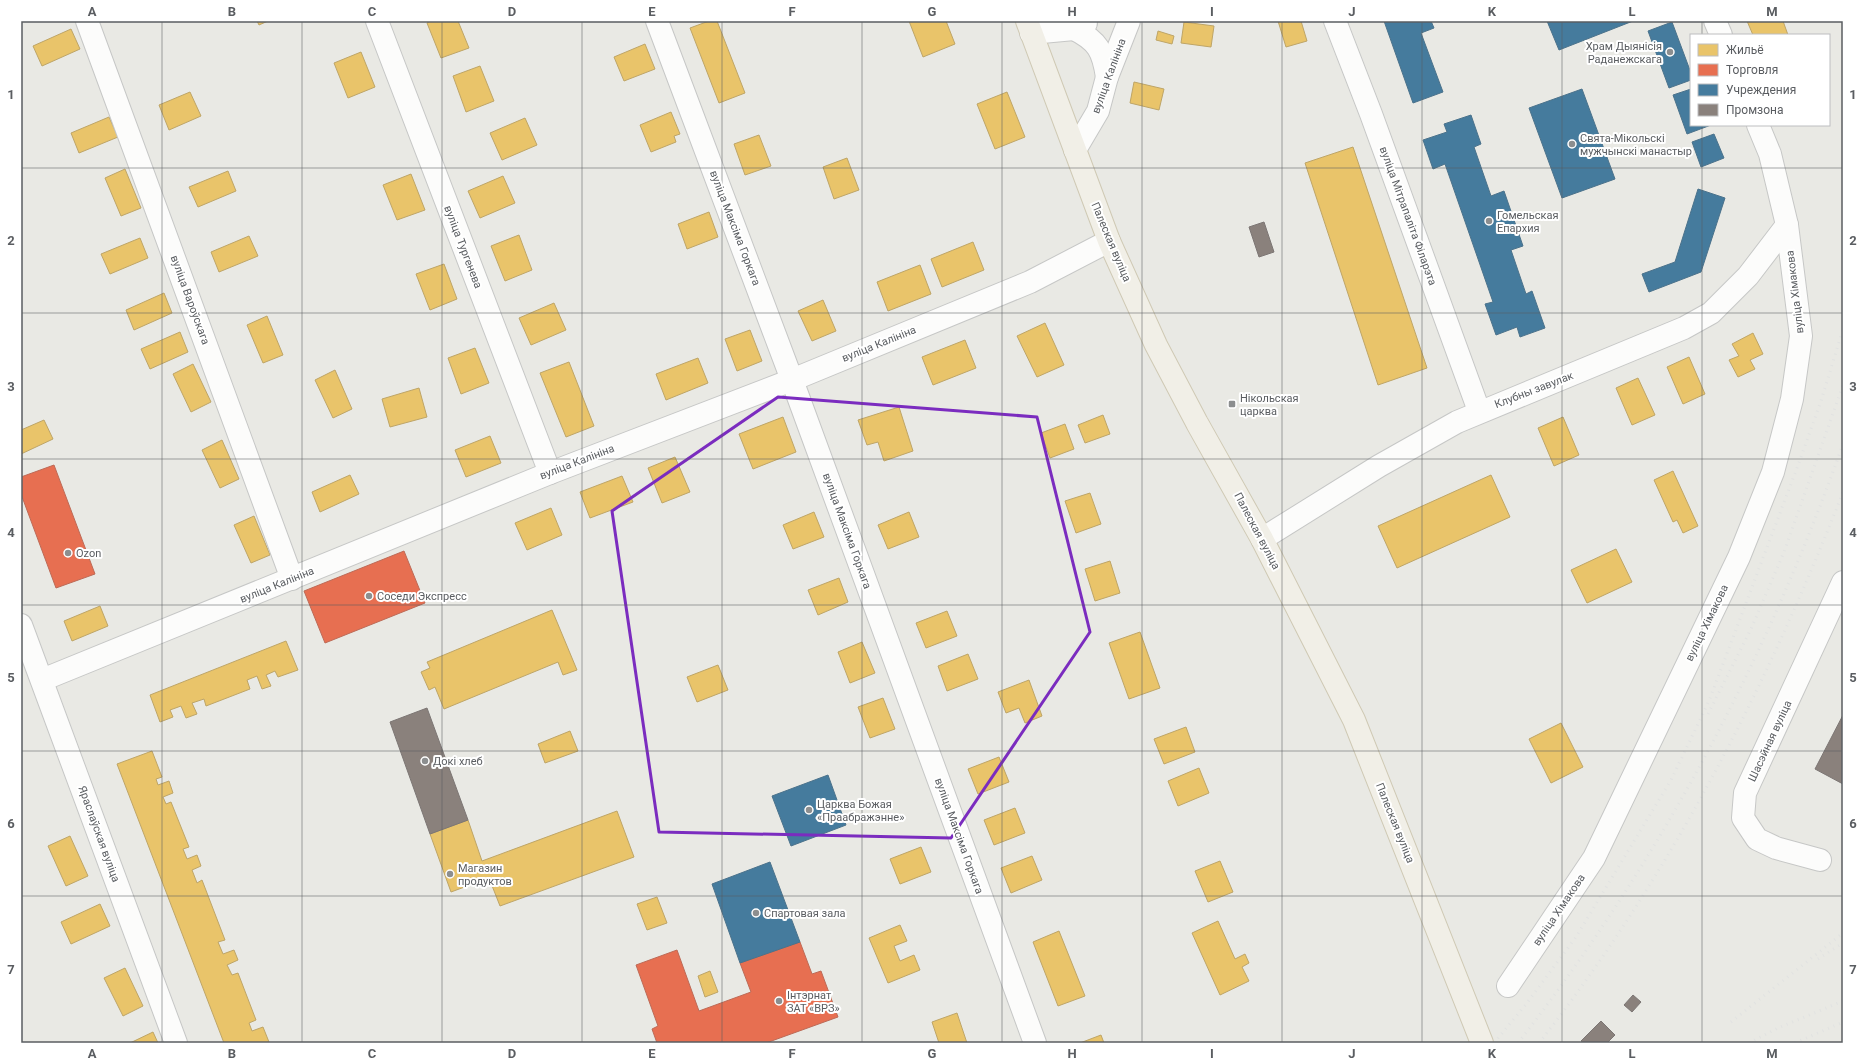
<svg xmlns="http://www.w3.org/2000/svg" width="1864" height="1064" viewBox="0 0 1864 1064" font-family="Roboto,sans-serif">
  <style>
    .homes { fill: #e9c46a; stroke: #bea567 }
    .shops { fill: #e76f51; stroke: #bd6a56 }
    .public { fill: #457b9d; stroke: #4b728b }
    .industry { fill: #8a817c; stroke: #7c7674 }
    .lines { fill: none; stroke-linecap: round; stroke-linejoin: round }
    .minor-casing { stroke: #c6c7c6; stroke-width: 24 }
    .major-casing { stroke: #cfc9b4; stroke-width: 24 }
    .minor { stroke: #fcfcfb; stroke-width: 22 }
    .major { stroke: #f1efe7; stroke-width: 22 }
    .rail { stroke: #e1e2e1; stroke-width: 3; stroke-dasharray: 1 5; stroke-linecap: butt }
    .marked { fill: none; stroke: #7b2cbf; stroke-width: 3; stroke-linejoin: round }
    .grid { fill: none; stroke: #5a5d61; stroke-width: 1; stroke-opacity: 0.55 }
    .poi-dot { fill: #8c8e8f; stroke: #fff; stroke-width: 1.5 }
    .labels { text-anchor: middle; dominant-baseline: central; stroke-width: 4; stroke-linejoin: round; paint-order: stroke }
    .poi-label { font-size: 11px; fill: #5a5d61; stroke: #fff; text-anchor: start }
    .street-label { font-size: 11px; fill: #5a5d61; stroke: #fff }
    .neatline { fill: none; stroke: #5a5d61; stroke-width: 1.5 }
    .grid-label { font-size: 13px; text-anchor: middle; font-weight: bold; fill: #5a5d61 }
  </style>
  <rect width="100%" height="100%" fill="#e9e9e4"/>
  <g class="homes">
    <polygon points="257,21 268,21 259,25"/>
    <polygon points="431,21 458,21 469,48 441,58 427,23"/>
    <polygon points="709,21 717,21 745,93 719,103 690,28"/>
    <polygon points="909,21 946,21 955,44 923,57"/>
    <polygon points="1278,21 1301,21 1307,41 1286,47"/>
    <polygon points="1747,21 1783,21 1788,35 1753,35"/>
    <polygon points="1184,22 1214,26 1211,47 1181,43"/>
    <polygon points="71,29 80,49 42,66 33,46"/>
    <polygon points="1158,31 1174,36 1172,44 1156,40"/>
    <polygon points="645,44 655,69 624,81 614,57"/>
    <polygon points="361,52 375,87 348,98 334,63"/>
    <polygon points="480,66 494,101 466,112 453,76"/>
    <polygon points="1134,82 1164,89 1159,110 1130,103"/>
    <polygon points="190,92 201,116 169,130 159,105"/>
    <polygon points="1007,92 1025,137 995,149 977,104"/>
    <polygon points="671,112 680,134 674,136 676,142 651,152 640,125"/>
    <polygon points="109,117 118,137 79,153 71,133"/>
    <polygon points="525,118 537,145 502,160 490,133"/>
    <polygon points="759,135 771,166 745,175 734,144"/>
    <polygon points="1353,147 1427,368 1378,385 1305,163"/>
    <polygon points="847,158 859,190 834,199 823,167"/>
    <polygon points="125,169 141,208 121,216 105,178"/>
    <polygon points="228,171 236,191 198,207 189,187"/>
    <polygon points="411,174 425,210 397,220 383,185"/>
    <polygon points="503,176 515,203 480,218 468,191"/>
    <polygon points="709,212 718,237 687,249 678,224"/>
    <polygon points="519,235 532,270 505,281 491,246"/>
    <polygon points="249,236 258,256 219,272 211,252"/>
    <polygon points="140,238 148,258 110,274 101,254"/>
    <polygon points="973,242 984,270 942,287 931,259"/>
    <polygon points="444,264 457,299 430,310 416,274"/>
    <polygon points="920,265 931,294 888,311 877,282"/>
    <polygon points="164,293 172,313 134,330 126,310"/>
    <polygon points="823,300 836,331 812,341 798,311"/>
    <polygon points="554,303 566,330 531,345 519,318"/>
    <polygon points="267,316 283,355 263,363 247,325"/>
    <polygon points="1045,323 1064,365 1037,377 1017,336"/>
    <polygon points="750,330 762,361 737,371 725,339"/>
    <polygon points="180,332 188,352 150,369 141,349"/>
    <polygon points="1753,333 1763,354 1750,360 1755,369 1738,377 1729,360 1739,356 1732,344"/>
    <polygon points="965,340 976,368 933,385 922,357"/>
    <polygon points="475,348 489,383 461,394 448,358"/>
    <polygon points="1689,357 1705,394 1683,404 1667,367"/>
    <polygon points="698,358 708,383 666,400 656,374"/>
    <polygon points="569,362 594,426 566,437 540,373"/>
    <polygon points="193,364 211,402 191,412 173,374"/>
    <polygon points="335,370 352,409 333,418 315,380"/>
    <polygon points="1638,378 1655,415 1632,425 1616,388"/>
    <polygon points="419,388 427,417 390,427 382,399"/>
    <polygon points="899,407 913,451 884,461 878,442 867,445 858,420"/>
    <polygon points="1103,415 1110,434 1085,443 1078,425"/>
    <polygon points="783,417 796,452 753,469 739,434"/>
    <polygon points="1563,417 1579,455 1554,466 1538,428"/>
    <polygon points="44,420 53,439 21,454 21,430"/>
    <polygon points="1065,424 1074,449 1050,458 1041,433"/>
    <polygon points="490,436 501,463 466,477 455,450"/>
    <polygon points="222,440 239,479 220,488 202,450"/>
    <polygon points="675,457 690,492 662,503 648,468"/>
    <polygon points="1673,471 1698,526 1683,533 1677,520 1673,522 1654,480"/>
    <polygon points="350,475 359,494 320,512 312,492"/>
    <polygon points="1491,475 1510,517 1397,568 1378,526"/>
    <polygon points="622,476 633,502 590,518 580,492"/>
    <polygon points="1090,493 1101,524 1076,533 1065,501"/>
    <polygon points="551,508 562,535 527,550 515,523"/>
    <polygon points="814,512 824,537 793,549 783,525"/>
    <polygon points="909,512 919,537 888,549 878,525"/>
    <polygon points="254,516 270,555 251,563 234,525"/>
    <polygon points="1616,549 1632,582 1587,603 1571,570"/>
    <polygon points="1110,561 1120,593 1095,601 1085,569"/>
    <polygon points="839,578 848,602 818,615 808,590"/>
    <polygon points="100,606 108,626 72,641 64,621"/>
    <polygon points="552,610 577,670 563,675 558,662 444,709 435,687 429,690 421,672 430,668 427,662"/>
    <polygon points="947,611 957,636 926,648 916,623"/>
    <polygon points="1140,632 1160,688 1129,699 1109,643"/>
    <polygon points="286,641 298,670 278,677 275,671 266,675 271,686 262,689 257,676 247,680 250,689 206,706 204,699 192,703 197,714 186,718 181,706 170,710 173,717 160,722 150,695"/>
    <polygon points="862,642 875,673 850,683 838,652"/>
    <polygon points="968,654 978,679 947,691 938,666"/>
    <polygon points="718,665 728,690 697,702 687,677"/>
    <polygon points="1029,680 1042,716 1025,723 1019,708 1006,713 998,692"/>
    <polygon points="883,698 895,729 870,738 858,707"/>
    <polygon points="1561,723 1583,767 1551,783 1529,739"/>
    <polygon points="1186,727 1195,752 1164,764 1154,739"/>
    <polygon points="570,731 578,751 545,763 538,744"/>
    <polygon points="152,751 162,777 156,779 158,785 169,781 173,793 163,797 166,804 171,802 189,847 183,849 187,859 197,855 201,866 192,870 197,883 202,880 225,940 218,942 223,954 234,950 238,960 227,965 232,975 238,973 256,1020 249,1023 252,1031 263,1027 269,1042 265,1043 224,1043 117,764"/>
    <polygon points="999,757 1009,782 978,794 968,769"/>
    <polygon points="1199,768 1209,793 1178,806 1168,781"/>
    <polygon points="1015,808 1025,833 994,845 984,820"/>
    <polygon points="617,811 634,857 500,906 489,878 451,892 430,834 468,820 482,861"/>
    <polygon points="70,836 88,876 66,886 48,846"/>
    <polygon points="921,847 931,872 900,884 890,859"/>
    <polygon points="1032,856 1042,880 1011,893 1001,868"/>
    <polygon points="1220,861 1233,892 1208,902 1195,871"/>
    <polygon points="657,897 667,923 647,930 637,904"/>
    <polygon points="100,904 110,926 71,944 61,922"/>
    <polygon points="1218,921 1235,959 1245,954 1249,963 1242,967 1249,981 1220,995 1192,933"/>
    <polygon points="900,925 907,941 894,946 900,961 914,955 920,970 888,983 869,938"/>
    <polygon points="1059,931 1085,996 1058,1006 1033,942"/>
    <polygon points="125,968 143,1006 123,1016 104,978"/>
    <polygon points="710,971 718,992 705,997 698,976"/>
    <polygon points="957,1013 967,1043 939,1043 932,1022"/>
    <polygon points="153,1032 158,1043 130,1043"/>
    <polygon points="1101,1035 1104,1043 1080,1043"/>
  </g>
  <g class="shops">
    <polygon points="54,465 95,574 56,588 21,494 21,477"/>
    <polygon points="404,551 425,603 325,643 304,591"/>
    <polygon points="800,942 812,974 821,971 838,1017 766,1043 657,1043 652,1029 658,1026 636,965 677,950 699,1011 751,992 740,963"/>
  </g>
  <g class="public">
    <polygon points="1384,21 1431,21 1434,28 1421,33 1443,92 1413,103"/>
    <polygon points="1547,21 1633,21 1559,50"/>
    <polygon points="1672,22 1691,73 1691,80 1669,88 1648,31"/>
    <polygon points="1582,89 1615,179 1562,198 1529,108"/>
    <polygon points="1691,89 1691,125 1711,125 1687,134 1673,95"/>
    <polygon points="1471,115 1481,144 1474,147 1491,196 1504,191 1523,246 1511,250 1526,294 1532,291 1545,328 1520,337 1517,327 1496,335 1485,304 1493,302 1445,164 1433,169 1423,140 1447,132 1444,124"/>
    <polygon points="1714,134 1724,158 1701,167 1692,142"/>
    <polygon points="1698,189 1725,198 1701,272 1649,292 1642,274 1675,262"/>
    <polygon points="828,775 846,825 791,846 772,796"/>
    <polygon points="770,862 800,942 740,963 712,884"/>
  </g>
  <g class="industry">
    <polygon points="1264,222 1274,252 1259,257 1249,227"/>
    <polygon points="427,708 468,820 430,834 390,722"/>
    <polygon points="1843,715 1843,784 1815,769"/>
    <polygon points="1633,995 1641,1002 1632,1012 1624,1005"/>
    <polygon points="1601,1021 1615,1035 1607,1043 1584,1043 1581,1041"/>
  </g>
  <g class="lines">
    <g class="minor-casing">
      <g id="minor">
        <polyline points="87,21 292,579"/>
        <polyline points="377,21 550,473"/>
        <polyline points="657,21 792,380 1035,1043"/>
        <polyline points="1335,21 1371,114 1479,411"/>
        <polyline points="1715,21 1721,35"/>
        <path d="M1074,29C1098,41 1103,51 1107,77"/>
        <polyline points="1031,33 1074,29 1086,23"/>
        <polyline points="1075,150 1098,111 1107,77 1129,21"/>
        <polyline points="1262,539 1379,466 1457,422 1684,328 1711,313 1748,276 1787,225"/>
        <polyline points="21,625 176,1043"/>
        <polyline points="42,680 550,473 792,380 1030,282 1109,241"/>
        <polyline points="1820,860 1776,848 1757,839 1743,818 1745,793 1843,582"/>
        <polyline points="1508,986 1594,858 1739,557 1773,472 1792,399 1801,336 1787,225 1770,154 1758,125"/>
      </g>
    </g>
    <g class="major-casing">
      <polyline id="major" points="1027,21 1109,241 1156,345 1197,423 1262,539 1354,720 1482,1043"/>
    </g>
    <use href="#minor" class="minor"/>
    <use href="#major" class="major"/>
    <g class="rail">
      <polyline points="1708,714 1751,629 1784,552 1843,385"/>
      <polyline points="1818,959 1843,943"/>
      <polyline points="1731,1022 1843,933"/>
      <polyline points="1494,1043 1527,1003 1576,937 1671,780 1709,701 1797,468 1821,401 1843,329"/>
      <path d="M1518,1043C1660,861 1766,661 1843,444"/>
      <path d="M1539,1043C1669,878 1767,687 1843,492"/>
      <polyline points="1749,1043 1778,1028 1843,1001"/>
      <polyline points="1795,1043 1843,1022"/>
    </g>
  </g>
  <path class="marked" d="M778,397L1037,417L1090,632L951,838L659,832L612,511Z"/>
  <path class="grid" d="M162,21V1043M302,21V1043M442,21V1043M582,21V1043M722,21V1043M862,21V1043M1002,21V1043M1142,21V1043M1282,21V1043M1422,21V1043M1562,21V1043M1702,21V35M1702,125V1043M21,168H1843M21,313H1843M21,459H1843M21,605H1843M21,751H1843M21,896H1843"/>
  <g class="poi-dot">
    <circle cx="1670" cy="52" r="4"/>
    <circle cx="1572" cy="144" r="4"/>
    <circle cx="1489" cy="221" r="4"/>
    <rect x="1228" y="400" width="8" height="8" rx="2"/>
    <circle cx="68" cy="553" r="4"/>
    <circle cx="369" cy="596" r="4"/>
    <circle cx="425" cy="761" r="4"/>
    <circle cx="809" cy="810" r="4"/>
    <circle cx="450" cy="874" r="4"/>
    <circle cx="756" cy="913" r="4"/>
    <circle cx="779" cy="1001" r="4"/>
  </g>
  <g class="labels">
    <g class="poi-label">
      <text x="1662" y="46" text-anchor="end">Храм Дыянісія<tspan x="1662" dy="13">Раданежскага</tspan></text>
      <text x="1580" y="138">Свята-Мікольскі<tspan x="1580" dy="13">мужчынскі манастыр</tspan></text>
      <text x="1497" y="215">Гомельская<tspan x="1497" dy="13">Епархия</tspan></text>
      <text x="1240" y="398">Нікольская<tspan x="1240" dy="13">царква</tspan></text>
      <text x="76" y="553">Ozon</text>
      <text x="377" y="596">Соседи Экспресс</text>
      <text x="433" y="761">Докі хлеб</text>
      <text x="817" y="804">Царква Божая<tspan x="817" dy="13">«Праабражэнне»</tspan></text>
      <text x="458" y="868">Магазин<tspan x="458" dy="13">продуктов</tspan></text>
      <text x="764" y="913">Спартовая зала</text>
      <text x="787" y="995">Інтэрнат<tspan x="787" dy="13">ЗАТ «ВРЗ»</tspan></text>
    </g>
    <g class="street-label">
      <text transform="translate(1109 76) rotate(-70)">вуліца Калініна</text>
      <text transform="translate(1408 216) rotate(70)">вуліца Мітрапаліта Філарэта</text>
      <text transform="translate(735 228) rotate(69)">вуліца Максіма Горкага</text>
      <text transform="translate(1111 242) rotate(67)">Палеская вуліца</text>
      <text transform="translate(463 247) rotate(69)">вуліца Тургенева</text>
      <text transform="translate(1795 292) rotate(-97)">вуліца Хімакова</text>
      <text transform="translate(190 300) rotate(70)">вуліца Вароўскага</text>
      <text transform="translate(879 344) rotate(-22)">вуліца Калініна</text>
      <text transform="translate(1534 390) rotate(-21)">Клубны завулак</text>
      <text transform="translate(577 462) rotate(-21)">вуліца Калініна</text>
      <text transform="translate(847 531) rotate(70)">вуліца Максіма Горкага</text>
      <text transform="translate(1257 531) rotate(62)">Палеская вуліца</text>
      <text transform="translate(277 585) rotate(-22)">вуліца Калініна</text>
      <text transform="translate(1707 623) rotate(-64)">вуліца Хімакова</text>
      <text transform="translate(1770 741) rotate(-65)">Шасэйная вуліца</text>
      <text transform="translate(1395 823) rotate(68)">Палеская вуліца</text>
      <text transform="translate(99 834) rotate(70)">Яраслаўская вуліца</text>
      <text transform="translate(959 836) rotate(70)">вуліца Максіма Горкага</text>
      <text transform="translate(1559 910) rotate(-56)">вуліца Хімакова</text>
    </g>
  </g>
  <rect width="1864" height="1064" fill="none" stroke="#ffffff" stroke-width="44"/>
  <rect x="1690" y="34" width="140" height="92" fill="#ffffff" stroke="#bdbec0"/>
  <rect x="1698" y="44" width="20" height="12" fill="#e9c46a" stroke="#bdbec0"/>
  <text x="1726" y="54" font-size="12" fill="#5a5d61">Жильё</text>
  <rect x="1698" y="64" width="20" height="12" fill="#e76f51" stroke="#bdbec0"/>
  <text x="1726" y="74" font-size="12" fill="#5a5d61">Торговля</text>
  <rect x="1698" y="84" width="20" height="12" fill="#457b9d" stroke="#bdbec0"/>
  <text x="1726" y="94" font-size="12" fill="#5a5d61">Учреждения</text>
  <rect x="1698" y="104" width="20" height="12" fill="#8a817c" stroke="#bdbec0"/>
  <text x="1726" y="114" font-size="12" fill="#5a5d61">Промзона</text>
  <rect x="22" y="22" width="1820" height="1020" class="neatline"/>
  <g class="grid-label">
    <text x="92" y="16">A</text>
    <text x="232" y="16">B</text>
    <text x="372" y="16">C</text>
    <text x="512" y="16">D</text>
    <text x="652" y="16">E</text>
    <text x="792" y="16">F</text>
    <text x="932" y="16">G</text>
    <text x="1072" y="16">H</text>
    <text x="1212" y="16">I</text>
    <text x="1352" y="16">J</text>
    <text x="1492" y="16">K</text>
    <text x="1632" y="16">L</text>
    <text x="1772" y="16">M</text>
    <text x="11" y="99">1</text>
    <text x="1853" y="99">1</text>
    <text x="11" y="245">2</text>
    <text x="1853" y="245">2</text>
    <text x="11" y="391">3</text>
    <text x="1853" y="391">3</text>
    <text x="11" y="537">4</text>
    <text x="1853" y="537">4</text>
    <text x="11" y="682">5</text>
    <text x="1853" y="682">5</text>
    <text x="11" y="828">6</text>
    <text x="1853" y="828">6</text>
    <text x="11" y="974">7</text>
    <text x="1853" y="974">7</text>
    <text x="92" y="1058">A</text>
    <text x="232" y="1058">B</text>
    <text x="372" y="1058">C</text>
    <text x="512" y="1058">D</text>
    <text x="652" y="1058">E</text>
    <text x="792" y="1058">F</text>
    <text x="932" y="1058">G</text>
    <text x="1072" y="1058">H</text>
    <text x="1212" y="1058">I</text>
    <text x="1352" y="1058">J</text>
    <text x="1492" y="1058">K</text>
    <text x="1632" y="1058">L</text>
    <text x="1772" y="1058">M</text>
  </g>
</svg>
